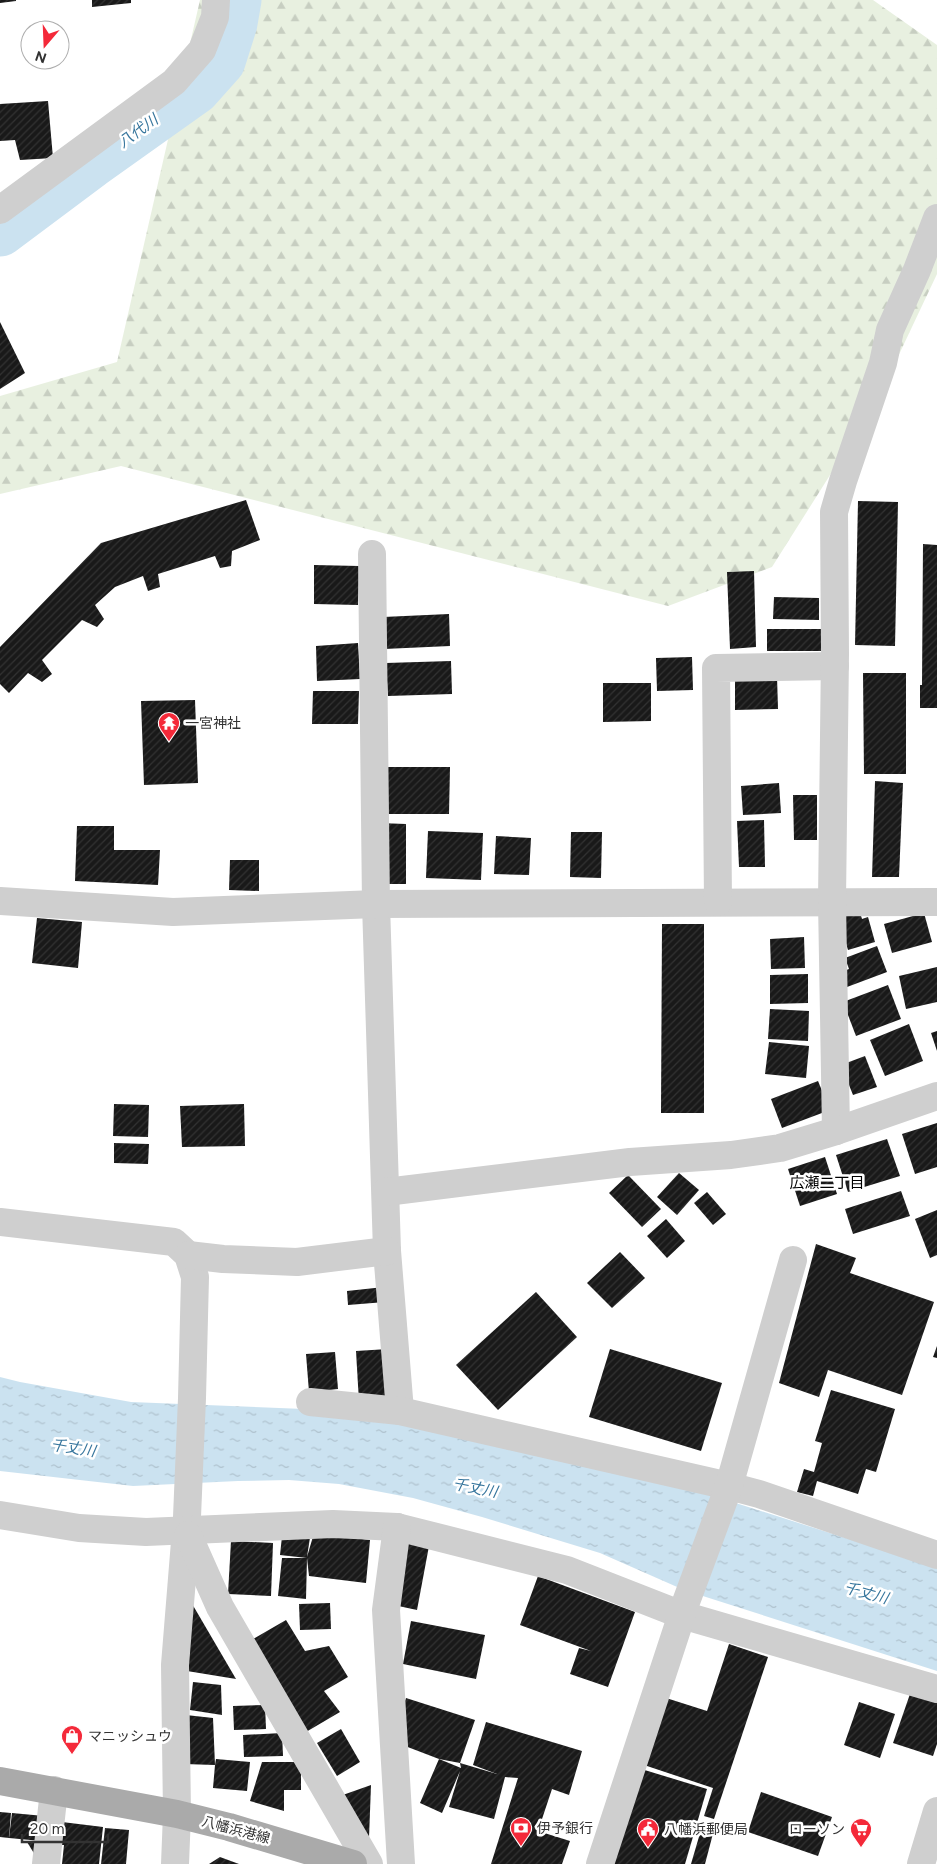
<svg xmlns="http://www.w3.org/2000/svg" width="937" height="1864" viewBox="0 0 937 1864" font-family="Figtree,'Noto Sans JP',sans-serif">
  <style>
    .forest { fill: url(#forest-firs) }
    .water { fill: url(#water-ripples) }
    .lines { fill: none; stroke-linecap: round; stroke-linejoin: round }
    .river { stroke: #cbe2f0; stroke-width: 51 }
    .building { fill: url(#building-hatch) }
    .minor { stroke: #cfcfcf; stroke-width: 28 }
    .primary { stroke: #aaa; stroke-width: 28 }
    .labels { text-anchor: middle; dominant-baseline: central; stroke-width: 5; stroke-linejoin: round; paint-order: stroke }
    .poi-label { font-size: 14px; fill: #323232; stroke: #fff; text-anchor: start }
    .street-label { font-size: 14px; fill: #323232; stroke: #fff }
    .water-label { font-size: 15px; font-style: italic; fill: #37769d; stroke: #fff }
    .neighbourhood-label { font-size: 15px; fill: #000; stroke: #fff }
  </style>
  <defs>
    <pattern id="forest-firs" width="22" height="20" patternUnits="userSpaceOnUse" patternTransform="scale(1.25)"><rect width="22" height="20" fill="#e8f0e0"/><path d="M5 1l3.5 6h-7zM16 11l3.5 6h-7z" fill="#c7cec1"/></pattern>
    <pattern id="water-ripples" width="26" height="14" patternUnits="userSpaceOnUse" patternTransform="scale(1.25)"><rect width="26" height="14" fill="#cbe2f0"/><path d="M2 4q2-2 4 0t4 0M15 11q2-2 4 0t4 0" fill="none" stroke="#afc2ce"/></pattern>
    <pattern id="building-hatch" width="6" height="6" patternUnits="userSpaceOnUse" patternTransform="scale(1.25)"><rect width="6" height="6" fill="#191919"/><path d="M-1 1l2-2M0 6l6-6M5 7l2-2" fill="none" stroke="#323232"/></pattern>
  </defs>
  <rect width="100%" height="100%" fill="#fff"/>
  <polygon class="forest" points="200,0 873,0 937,45 937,274 878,399 772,567 668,606 121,466 0,494 0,396 117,362"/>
  <polygon class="water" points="0,1377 20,1382 131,1402 304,1409 394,1419 604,1467 720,1498 937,1567 937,1671 684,1590 600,1553 482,1517 413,1498 339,1484 289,1480 238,1481 133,1486 0,1471"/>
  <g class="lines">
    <polyline class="river" points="0,231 91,163 195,89 220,61 232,23 236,0"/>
  </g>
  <g class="building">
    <polygon points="0,0 16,0 16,1 0,3"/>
    <polygon points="92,0 131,0 131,3 92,7"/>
    <polygon points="48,101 53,158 20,160 15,140 0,141 0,104"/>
    <polygon points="0,322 25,373 0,389"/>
    <polygon points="246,500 260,540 232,551 231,566 220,568 215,556 158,574 160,587 148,591 143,576 115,587 95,605 104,619 97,627 82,620 42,660 52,674 42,682 28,673 9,693 0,684 0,647 101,543"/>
    <polygon points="858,501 898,502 895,646 855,645"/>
    <polygon points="923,544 937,545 937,708 920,708 920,685 922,685"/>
    <polygon points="314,565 359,566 358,605 314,604"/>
    <polygon points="754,571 756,647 730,649 727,572"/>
    <polygon points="774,597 819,598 819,620 773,619"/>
    <polygon points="449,614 450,646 384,649 383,617"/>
    <rect x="767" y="629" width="54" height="22"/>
    <polygon points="358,643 360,679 317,681 316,646"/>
    <polygon points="692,657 693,690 657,691 656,658"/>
    <polygon points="451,661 452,694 388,696 386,663"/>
    <polygon points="863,673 906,673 906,774 864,774"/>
    <polygon points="777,677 778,709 735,710 735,678"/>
    <polygon points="603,683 651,683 651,721 603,722"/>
    <polygon points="313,691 359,691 358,724 312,724"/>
    <polygon points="195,700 198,783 144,785 141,701"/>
    <polygon points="381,767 450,767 449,814 381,814"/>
    <polygon points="875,781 903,783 899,877 872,877"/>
    <polygon points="779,783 781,813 743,815 741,786"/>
    <polygon points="793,795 817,795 817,840 794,840"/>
    <polygon points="764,820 765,867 739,867 737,821"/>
    <polygon points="379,823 406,824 406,884 379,884"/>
    <polygon points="77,826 114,826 114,850 160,850 158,885 75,881"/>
    <polygon points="428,831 483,833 481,880 426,878"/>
    <polygon points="571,832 602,832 601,878 570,877"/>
    <polygon points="496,836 531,838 529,875 494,874"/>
    <polygon points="230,860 259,860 259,891 229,890"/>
    <polygon points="858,906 862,919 868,917 875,942 848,950 837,913"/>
    <polygon points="924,913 932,942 892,953 884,924"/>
    <polygon points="37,918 82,922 78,968 32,963"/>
    <polygon points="662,924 704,924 704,1113 661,1113"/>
    <polygon points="804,937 805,968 771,969 770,939"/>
    <polygon points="877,946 887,972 847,987 841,972 849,969 845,958"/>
    <polygon points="937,967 937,1002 906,1009 899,976"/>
    <polygon points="808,974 808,1003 770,1004 770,975"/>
    <polygon points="888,985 901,1019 856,1036 843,1002"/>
    <polygon points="770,1009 809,1011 808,1041 768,1039"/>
    <polygon points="909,1024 923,1061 885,1076 870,1040"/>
    <polygon points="937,1031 937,1051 931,1033"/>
    <polygon points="769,1042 809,1046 806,1078 765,1074"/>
    <polygon points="865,1056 877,1087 853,1095 841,1065"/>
    <polygon points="818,1081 830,1110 782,1128 771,1099"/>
    <polygon points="114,1104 149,1105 148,1137 113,1136"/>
    <polygon points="244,1104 245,1146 182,1147 180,1106"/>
    <polygon points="937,1123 937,1167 915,1174 902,1134"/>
    <polygon points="887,1139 900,1176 848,1192 836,1155"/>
    <polygon points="114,1143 149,1144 148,1164 114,1163"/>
    <polygon points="825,1157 837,1194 800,1206 788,1169"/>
    <polygon points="679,1173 699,1190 677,1215 657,1197"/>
    <polygon points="628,1175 661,1209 642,1227 609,1193"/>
    <polygon points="901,1191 910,1216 853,1234 845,1209"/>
    <polygon points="707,1192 726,1214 713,1225 694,1203"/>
    <polygon points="937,1210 937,1255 930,1258 915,1219"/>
    <polygon points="666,1219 685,1241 667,1258 647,1236"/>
    <polygon points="816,1244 856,1258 850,1273 934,1302 902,1395 828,1370 819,1397 779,1383"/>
    <polygon points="620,1252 645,1278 612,1308 587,1283"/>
    <polygon points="384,1287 385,1302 348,1305 347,1291"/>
    <polygon points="536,1292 577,1337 498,1410 456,1365"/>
    <polygon points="937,1346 937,1358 933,1357"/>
    <polygon points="388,1349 391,1400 359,1402 356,1351"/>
    <polygon points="610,1349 722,1383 701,1451 589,1417"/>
    <polygon points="335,1352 338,1389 309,1392 306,1354"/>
    <polygon points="831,1390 895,1409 876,1472 866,1469 858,1494 817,1481 813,1496 797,1492 804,1469 814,1472 822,1443 815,1441"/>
    <polygon points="283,1527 311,1531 307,1557 314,1533 370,1540 366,1583 309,1576 307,1558 306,1599 278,1596 282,1558 307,1558 280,1555"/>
    <polygon points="231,1541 273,1543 271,1596 228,1594"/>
    <polygon points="401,1541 429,1546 417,1610 389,1604"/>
    <polygon points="538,1576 635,1612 608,1687 570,1674 579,1648 591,1651 520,1625"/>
    <polygon points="191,1602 236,1679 187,1671"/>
    <polygon points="330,1603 331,1629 300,1630 299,1604"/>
    <polygon points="286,1620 305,1651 329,1646 348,1677 324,1691 340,1712 306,1732 248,1642"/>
    <polygon points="411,1621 485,1635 476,1679 403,1664"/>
    <polygon points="729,1644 768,1657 714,1819 704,1816 713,1788 641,1764 663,1697 707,1711"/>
    <polygon points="193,1682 221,1685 222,1715 190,1710"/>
    <polygon points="910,1694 937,1703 937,1744 933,1756 893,1743"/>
    <polygon points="406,1698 475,1720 460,1763 439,1759 392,1741"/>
    <polygon points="859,1702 895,1714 880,1758 844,1745"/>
    <polygon points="265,1705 266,1729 234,1730 233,1706"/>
    <polygon points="186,1715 213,1718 215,1765 216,1759 250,1762 247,1791 213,1788 215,1765 184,1764"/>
    <polygon points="486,1722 582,1751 569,1795 552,1789 538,1831 570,1841 562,1864 491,1864 518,1778 505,1777 494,1819 449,1807 460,1771 442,1813 420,1803 439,1759 461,1768 460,1763 497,1774 473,1765"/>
    <polygon points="341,1729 360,1762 337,1776 317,1743"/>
    <polygon points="282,1733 283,1756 244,1757 243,1735"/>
    <polygon points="262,1762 301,1762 301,1790 284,1790 284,1811 250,1801"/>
    <polygon points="638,1768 707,1789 685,1864 610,1864"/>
    <polygon points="371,1785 369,1838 340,1796"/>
    <polygon points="761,1792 832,1817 818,1856 748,1832"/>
    <polygon points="0,1812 11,1813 9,1838 0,1837"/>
    <polygon points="12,1813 44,1816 41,1841 9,1838"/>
    <polygon points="62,1822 103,1827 99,1864 62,1864 64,1845 59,1845"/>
    <polygon points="703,1823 715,1826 705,1864 691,1864"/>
    <polygon points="105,1828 129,1830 126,1864 101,1864"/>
    <polygon points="27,1842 42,1843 40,1863"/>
    <polygon points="220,1857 239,1864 209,1864"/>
  </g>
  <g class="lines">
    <g class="minor">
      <polyline points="0,210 174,82 202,50 215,17 216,0"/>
      <polyline points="372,554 376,904 387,1251 400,1411"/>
      <polyline points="0,901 173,912 376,904 937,902"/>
      <polyline points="718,902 716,668 835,666"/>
      <polyline points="836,1131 832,901 835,654 834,512 843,481 883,363 890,330 917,270 937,218"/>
      <polyline points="386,1192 630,1162 731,1155 780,1148 836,1131 937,1096"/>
      <polyline points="0,1222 174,1242 188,1255 195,1277 192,1398 187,1517 175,1665 177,1814 175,1864"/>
      <polyline points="188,1255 223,1259 297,1262 387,1251"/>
      <polyline points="310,1402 400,1411 729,1486 759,1494 937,1555"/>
      <polyline points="0,1515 79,1528 146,1532 333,1524 397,1527 567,1570 682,1615 937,1689"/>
      <polyline points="397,1527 386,1610 401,1864"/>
      <polyline points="188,1535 220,1607 369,1864"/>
      <polyline points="46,1864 54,1790"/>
      <polyline points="600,1864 686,1602 729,1486 793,1260"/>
      <polyline points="921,1864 937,1811"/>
    </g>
    <polyline class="primary" points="0,1781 177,1814 229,1827 353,1864"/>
  </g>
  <defs>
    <g id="temple-pin" transform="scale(1.125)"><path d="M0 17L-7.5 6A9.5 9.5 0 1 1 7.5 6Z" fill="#f42939" stroke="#fff"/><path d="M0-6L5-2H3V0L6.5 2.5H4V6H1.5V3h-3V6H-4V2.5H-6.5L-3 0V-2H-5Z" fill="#fff"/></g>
    <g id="shop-pin" transform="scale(1.125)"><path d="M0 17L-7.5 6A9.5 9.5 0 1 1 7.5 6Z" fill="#f42939" stroke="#fff"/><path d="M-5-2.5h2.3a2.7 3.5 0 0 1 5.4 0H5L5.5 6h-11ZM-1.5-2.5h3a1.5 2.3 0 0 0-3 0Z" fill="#fff"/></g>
    <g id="bank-pin" transform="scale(1.125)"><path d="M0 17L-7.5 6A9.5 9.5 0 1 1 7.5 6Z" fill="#f42939" stroke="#fff"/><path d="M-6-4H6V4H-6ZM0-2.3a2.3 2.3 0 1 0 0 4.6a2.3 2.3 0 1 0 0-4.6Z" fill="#fff"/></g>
    <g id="civic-pin" transform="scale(1.125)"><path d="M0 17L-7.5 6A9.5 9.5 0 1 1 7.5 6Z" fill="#f42939" stroke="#fff"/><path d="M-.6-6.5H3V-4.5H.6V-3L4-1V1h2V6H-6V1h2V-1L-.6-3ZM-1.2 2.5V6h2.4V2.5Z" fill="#fff"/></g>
    <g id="supermarket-pin" transform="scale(1.125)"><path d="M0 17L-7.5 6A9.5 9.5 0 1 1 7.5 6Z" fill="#f42939" stroke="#fff"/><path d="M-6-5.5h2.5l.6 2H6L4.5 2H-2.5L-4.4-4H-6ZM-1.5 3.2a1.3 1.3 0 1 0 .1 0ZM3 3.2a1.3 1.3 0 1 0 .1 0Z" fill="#fff"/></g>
  </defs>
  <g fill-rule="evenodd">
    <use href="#temple-pin" x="169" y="723"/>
    <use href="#shop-pin" x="72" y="1736"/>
    <use href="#bank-pin" x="521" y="1828"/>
    <use href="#civic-pin" x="648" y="1829"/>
    <use href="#supermarket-pin" x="861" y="1829"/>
  </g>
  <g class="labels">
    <g class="poi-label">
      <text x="185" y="723">一宮神社</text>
      <text x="88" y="1736">マニッシュウ</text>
      <text x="537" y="1828">伊予銀行</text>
      <text x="664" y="1829">八幡浜郵便局</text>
      <text x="845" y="1829" text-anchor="end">ローソン</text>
    </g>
    <g class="street-label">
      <text transform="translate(236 1830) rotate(15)">八幡浜港線</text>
    </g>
    <g class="water-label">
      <text transform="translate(138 131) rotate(-36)">八代川</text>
      <text transform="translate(73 1448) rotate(9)">千丈川</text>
      <text transform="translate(475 1488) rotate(11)">千丈川</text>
      <text transform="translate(866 1593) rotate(15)">千丈川</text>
    </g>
    <g class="neighbourhood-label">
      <text x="827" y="1183">広瀬二丁目</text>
    </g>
  </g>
  <g transform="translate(45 45) rotate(199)"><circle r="24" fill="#ffffff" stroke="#adadad"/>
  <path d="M0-4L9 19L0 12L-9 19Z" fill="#f42939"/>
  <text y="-8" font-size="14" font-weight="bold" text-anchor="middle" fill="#323232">N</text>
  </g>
  <path d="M22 1834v8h86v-8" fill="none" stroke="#323232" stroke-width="2.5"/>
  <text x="30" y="1834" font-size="15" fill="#323232" stroke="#ffffff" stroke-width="4" paint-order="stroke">20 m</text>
</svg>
